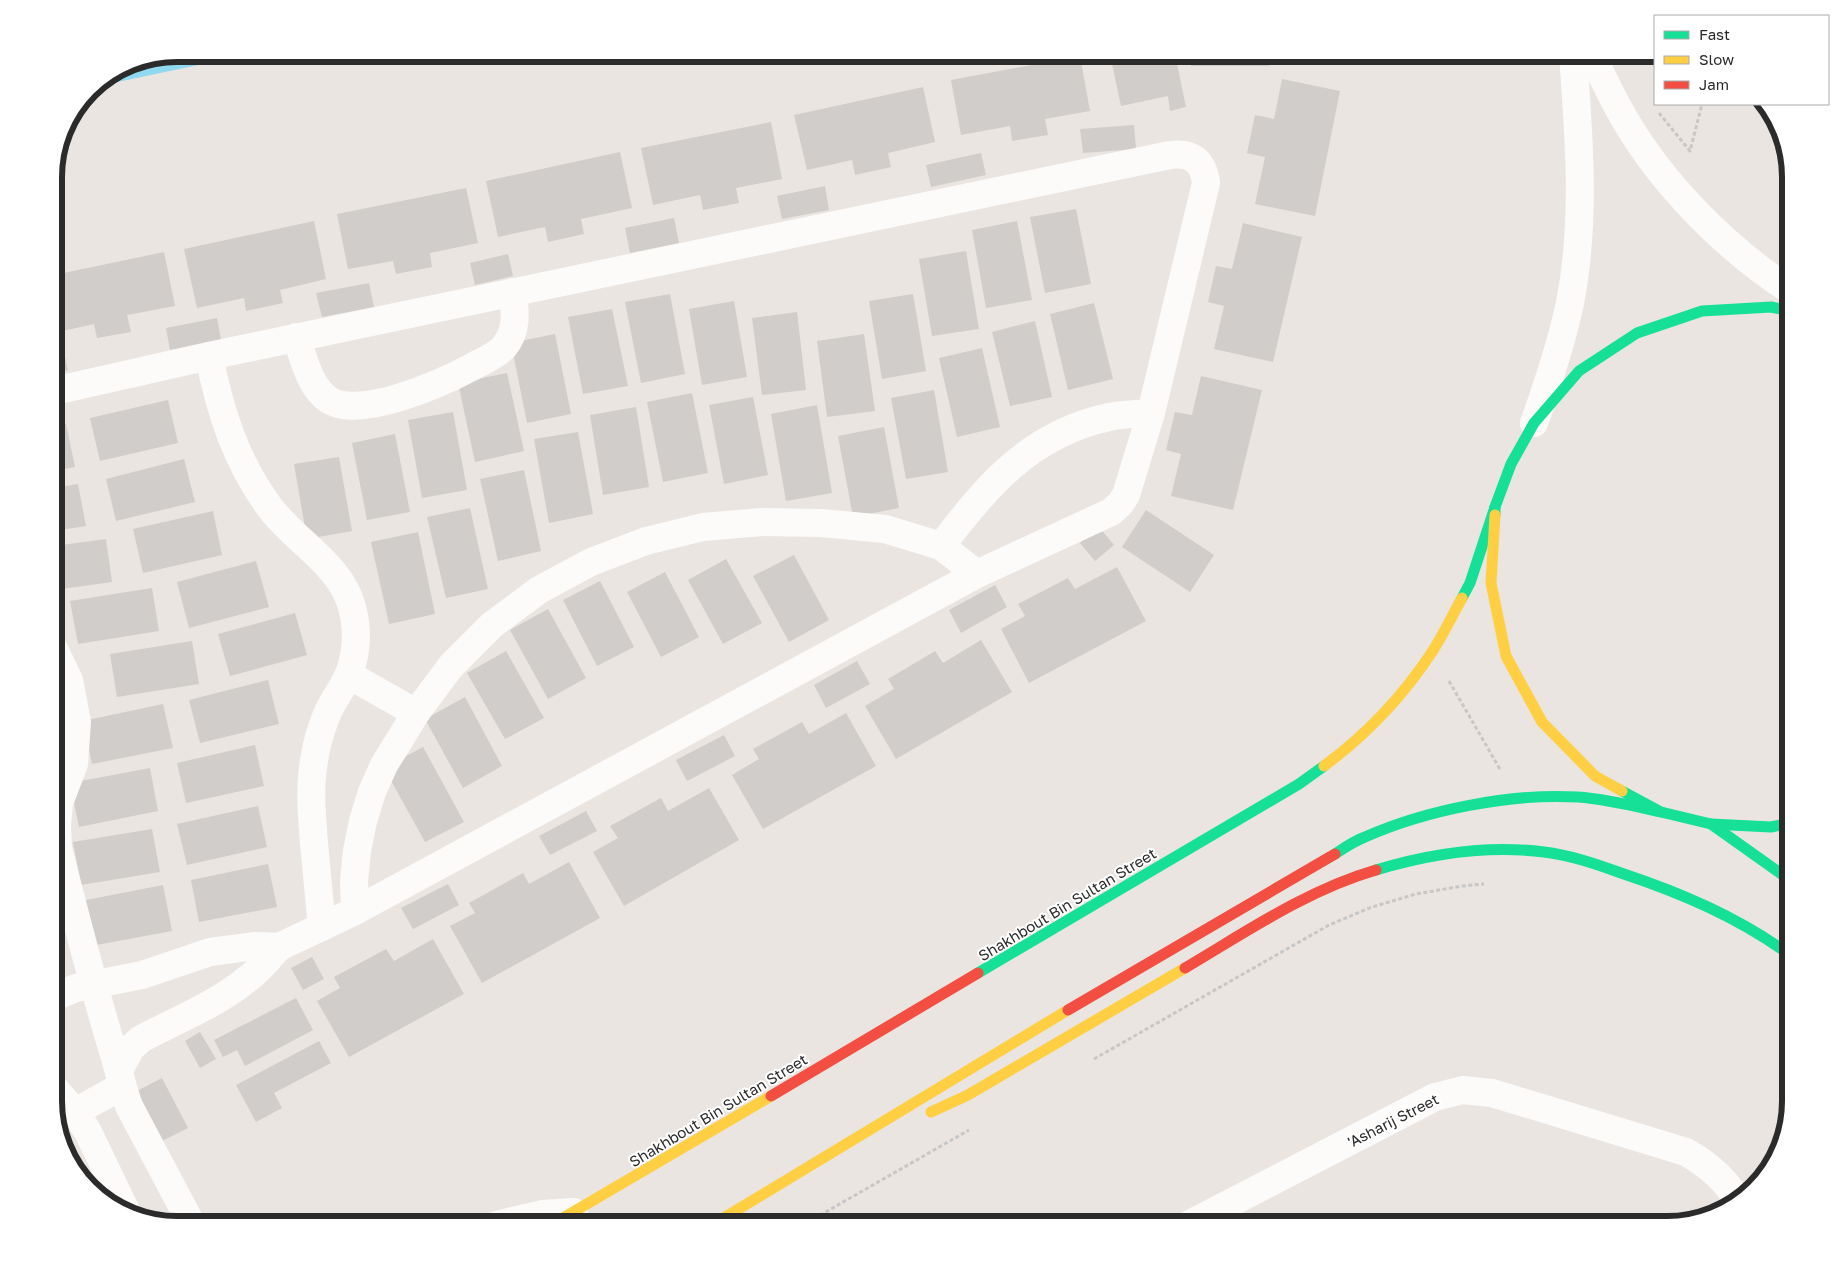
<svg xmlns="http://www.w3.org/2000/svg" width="1844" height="1279" viewBox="0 0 1844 1279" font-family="'Golos Text',sans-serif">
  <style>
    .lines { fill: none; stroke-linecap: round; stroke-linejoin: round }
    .stream { stroke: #8fdaf0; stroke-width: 10 }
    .building { fill: #d0cdca }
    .path { stroke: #c8c7c7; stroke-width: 3; stroke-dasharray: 4 2.5; stroke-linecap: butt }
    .street { stroke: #fcfbfa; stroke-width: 28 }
    .fast { stroke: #16e098; stroke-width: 11 }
    .slow { stroke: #ffcf43; stroke-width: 11 }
    .jam { stroke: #f24e42; stroke-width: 11 }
    .labels { text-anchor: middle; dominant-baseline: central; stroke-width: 4; stroke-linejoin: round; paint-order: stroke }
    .street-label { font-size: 15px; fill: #2b2b2b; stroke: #fff }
    .rim { fill: none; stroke: #2b2b2b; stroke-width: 6 }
  </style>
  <rect width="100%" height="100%" fill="#eae5e0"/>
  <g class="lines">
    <polyline class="stream" points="107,79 226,54"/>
  </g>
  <g class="building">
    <polygon points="1110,54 1175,54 1186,107 1170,111 1168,96 1121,106"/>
    <polygon points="1190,54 1270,54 1270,66 1191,66"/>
    <polygon points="1080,56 1090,111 1045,119 1048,135 1012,141 1010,126 961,135 951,80"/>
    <polygon points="1282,79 1340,91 1315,216 1255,204 1265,157 1247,153 1255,115 1274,119"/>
    <polygon points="923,87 935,142 888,153 891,167 855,175 852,160 807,170 794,115"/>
    <polygon points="771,122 782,179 736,188 739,203 703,210 700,195 653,205 641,148"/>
    <polygon points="1134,125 1136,149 1083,153 1080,129"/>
    <polygon points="620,152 632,208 581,219 584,234 548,242 545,227 498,237 486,181"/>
    <polygon points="981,153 986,175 931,187 926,165"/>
    <polygon points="825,186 829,210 782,219 777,196"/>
    <polygon points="466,188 478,243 430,253 432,267 396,274 393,261 348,269 337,214"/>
    <polygon points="1076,209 1091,284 1045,293 1030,217"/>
    <polygon points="674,218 679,243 630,253 625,228"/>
    <polygon points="314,221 326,279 280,290 283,303 246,311 244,298 197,308 184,249"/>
    <polygon points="1017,221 1032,300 986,308 972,230"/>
    <polygon points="1243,223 1302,237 1273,362 1214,349 1224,306 1208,302 1216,266 1232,269"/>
    <polygon points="966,251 979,329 932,336 919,259"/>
    <polygon points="164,252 175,306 127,315 131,332 97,338 94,324 54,333 54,275"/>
    <polygon points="508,254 513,276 475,285 470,263"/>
    <polygon points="369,283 374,307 322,317 316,293"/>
    <polygon points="670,294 685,374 641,383 625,302"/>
    <polygon points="913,294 926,371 882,379 869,301"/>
    <polygon points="734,301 747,377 702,385 689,309"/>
    <polygon points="1094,303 1113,379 1068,390 1050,314"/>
    <polygon points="612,309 628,386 583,394 568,317"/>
    <polygon points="797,312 806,390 762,395 752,318"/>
    <polygon points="217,318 221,340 170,350 166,328"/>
    <polygon points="1035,321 1052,397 1010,406 992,332"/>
    <polygon points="555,334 571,414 527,423 511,343"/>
    <polygon points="864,334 875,411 827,417 817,341"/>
    <polygon points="63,348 68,370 54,374 54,350"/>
    <polygon points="982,348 1000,427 957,437 939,358"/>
    <polygon points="507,373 524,451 475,462 458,383"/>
    <polygon points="1201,376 1262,390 1233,510 1171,496 1181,454 1166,450 1175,412 1192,415"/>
    <polygon points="934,390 948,472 906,479 891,398"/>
    <polygon points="692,393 708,473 663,482 647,402"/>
    <polygon points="753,397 768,475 724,484 709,405"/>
    <polygon points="168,400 178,443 100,461 90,418"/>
    <polygon points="817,405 832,493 786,501 771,414"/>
    <polygon points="636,407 649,487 603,495 590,415"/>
    <polygon points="453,412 467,490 422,498 408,420"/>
    <polygon points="66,424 75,467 54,471 54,427"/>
    <polygon points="884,427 899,508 853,517 838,436"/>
    <polygon points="578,432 593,514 549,523 534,439"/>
    <polygon points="395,434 410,512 367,520 352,443"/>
    <polygon points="339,457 352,531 307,539 294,464"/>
    <polygon points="184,459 195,502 116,521 106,479"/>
    <polygon points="524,470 541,551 498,561 480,479"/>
    <polygon points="78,484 86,526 54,531 54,488"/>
    <polygon points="470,508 488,589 446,598 427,517"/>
    <polygon points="1146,510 1214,555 1190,592 1122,547"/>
    <polygon points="213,511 222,555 143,573 133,529"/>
    <polygon points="1099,527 1114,545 1095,561 1080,543"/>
    <polygon points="418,532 435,614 389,624 371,542"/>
    <polygon points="106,539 112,582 54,590 54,546"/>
    <polygon points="794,555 829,620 789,642 753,576"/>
    <polygon points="726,559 762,623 723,644 688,580"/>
    <polygon points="256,561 269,607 189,628 177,582"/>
    <polygon points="1117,567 1146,621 1029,683 1001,629 1025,616 1018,604 1068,578 1075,589"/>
    <polygon points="665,572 699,637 661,657 627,592"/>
    <polygon points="600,581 634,647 597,666 563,600"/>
    <polygon points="995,585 1007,607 961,633 949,610"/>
    <polygon points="152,588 159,631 78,644 70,601"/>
    <polygon points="548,609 586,678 548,699 510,630"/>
    <polygon points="295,613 307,655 230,676 218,634"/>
    <polygon points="981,640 1012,692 896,759 865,706 894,689 888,679 935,651 943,663"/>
    <polygon points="192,641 199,684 117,697 110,654"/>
    <polygon points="506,651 544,718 505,739 467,673"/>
    <polygon points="857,661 870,684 826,708 814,685"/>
    <polygon points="268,680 279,724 200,743 189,700"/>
    <polygon points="465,697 502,766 463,788 425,719"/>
    <polygon points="163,704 173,748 92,764 83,721"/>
    <polygon points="846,713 876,766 763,829 732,775 759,759 753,749 802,722 809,734"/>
    <polygon points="724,735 735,756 687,781 676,760"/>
    <polygon points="255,745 264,786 186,803 177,763"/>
    <polygon points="423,747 464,822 425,842 384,768"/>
    <polygon points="150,768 158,811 79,827 70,783"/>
    <polygon points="709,788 739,840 624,906 593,852 618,838 610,826 661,798 668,811"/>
    <polygon points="258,806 267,847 187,865 177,824"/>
    <polygon points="586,811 597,831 550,855 539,836"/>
    <polygon points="152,829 160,872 81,885 73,842"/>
    <polygon points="569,862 600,918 482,983 450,926 475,913 469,903 523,873 529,884"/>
    <polygon points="268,864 277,907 199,922 191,880"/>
    <polygon points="448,884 459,905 413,929 401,908"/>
    <polygon points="163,885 172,931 91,946 81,901"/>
    <polygon points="433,939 464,994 349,1057 317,1001 340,988 334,977 386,949 394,961"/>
    <polygon points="312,957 324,979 303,990 291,968"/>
    <polygon points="296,998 313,1030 245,1066 237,1050 223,1057 214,1040"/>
    <polygon points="200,1032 216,1059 200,1068 185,1041"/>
    <polygon points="319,1041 331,1063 274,1093 282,1108 256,1122 236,1085"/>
    <polygon points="162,1078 188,1128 162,1141 137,1091"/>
  </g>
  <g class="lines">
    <g class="path">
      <polyline points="1659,113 1690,151 1702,104"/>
      <polyline points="1449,681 1501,771"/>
      <polyline points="1094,1059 1329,925 1372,907 1416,894 1462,886 1484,884"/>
      <polyline points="803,1225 969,1130"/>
    </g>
    <g class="street">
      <path d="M1591,54C1602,75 1612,98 1624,118C1662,184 1726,249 1790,290"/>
      <path d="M296,337C304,358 309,387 329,400C360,420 442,383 472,367C483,361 496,356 504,347C518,330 515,312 513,292"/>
      <path d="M209,356C220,411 236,463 271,509C296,542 341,565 352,607C358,629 357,652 349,674C343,688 333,700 327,714C321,729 316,745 314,761C309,789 312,816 314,844C317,872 319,900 322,927"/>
      <path d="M54,391L209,356L1170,155C1192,152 1203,161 1206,183L1151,413L1126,495L1120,504L1111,512L977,574L355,911L279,947L256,946L210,952L142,975L76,988L54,997"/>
      <path d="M1534,423C1548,384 1561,345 1570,303C1586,221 1579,137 1573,54"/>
      <path d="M941,546C988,485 1030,434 1109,417C1122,414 1137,414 1151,413"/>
      <path d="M54,649L69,680L77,722L74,764L59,803L57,826L58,848C75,915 92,982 112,1048C118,1067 122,1087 129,1106L192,1225"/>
      <polyline points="349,675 416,713"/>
      <polyline points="355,911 354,881 357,851 363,821 372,792 384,765 416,713 451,666 492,625 539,590 591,562 646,541 703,527 762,522 821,523 885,529 941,546 977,574"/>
      <path d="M119,1070L131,1048L141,1039C175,1021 217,1004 246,980C259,971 269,958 279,947"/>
      <polyline points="54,1088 75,1112 88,1132 125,1209"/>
      <polyline points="75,1112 122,1086"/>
      <polyline points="496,1225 542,1214 574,1212"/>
      <path d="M1188,1225L1435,1097L1463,1090L1492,1093L1686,1152C1707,1164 1725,1178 1737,1200"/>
    </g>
    <g class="fast">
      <polyline points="1495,515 1495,507 1511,464 1534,423 1579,371 1637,333 1702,311 1771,307 1790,311"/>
      <polyline points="1462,598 1470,583 1495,507"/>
      <polyline points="1622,791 1661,812 1711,824 1771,827 1790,823"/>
      <polyline points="1711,824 1790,880"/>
      <path d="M1335,854C1344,848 1354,841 1365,837C1426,810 1511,793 1578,797C1606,799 1634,806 1661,812"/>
      <path d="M1376,870C1429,854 1489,845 1544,852C1570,855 1596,864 1621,873C1681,893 1738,917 1790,955"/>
      <polyline points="978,973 1299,784 1324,766"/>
    </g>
    <g class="slow">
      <polyline points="1495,515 1491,583 1506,656 1542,722 1595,776 1622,791"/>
      <path d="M1324,766C1366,735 1403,696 1432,652C1443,635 1452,616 1462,598"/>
      <polyline points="931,1112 968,1095 1185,968"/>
      <polyline points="551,1225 771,1096"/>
      <polyline points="712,1225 1068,1010"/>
    </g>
    <g class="jam">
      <path d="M1185,968C1246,932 1307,890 1376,870"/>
      <polyline points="1068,1010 1335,854"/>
      <polyline points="771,1096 978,973"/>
    </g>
  </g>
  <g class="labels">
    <g class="street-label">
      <text transform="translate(1067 904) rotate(-31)">Shakhbout Bin Sultan Street</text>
      <text transform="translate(718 1110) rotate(-31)">Shakhbout Bin Sultan Street</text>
      <text transform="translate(1393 1120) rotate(-27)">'Asharij Street</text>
    </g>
  </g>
  <path d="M0 0H1844V1279H0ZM177 62H1667A115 115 0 0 1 1782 177V1101A115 115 0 0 1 1667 1216H177A115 115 0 0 1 62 1101V177A115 115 0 0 1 177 62Z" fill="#fff" fill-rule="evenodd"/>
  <path class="rim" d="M177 62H1667A115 115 0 0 1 1782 177V1101A115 115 0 0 1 1667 1216H177A115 115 0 0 1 62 1101V177A115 115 0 0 1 177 62Z"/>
  <rect x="1654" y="15" width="175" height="90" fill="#ffffff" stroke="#aaaaaa"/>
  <rect x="1664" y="31" width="25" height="8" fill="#16e098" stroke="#aaaaaa"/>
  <text x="1699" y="40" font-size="15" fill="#2b2b2b">Fast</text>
  <rect x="1664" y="56" width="25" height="8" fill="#ffcf43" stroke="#aaaaaa"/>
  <text x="1699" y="65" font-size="15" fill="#2b2b2b">Slow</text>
  <rect x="1664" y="81" width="25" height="8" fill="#f24e42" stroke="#aaaaaa"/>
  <text x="1699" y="90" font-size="15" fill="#2b2b2b">Jam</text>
</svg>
